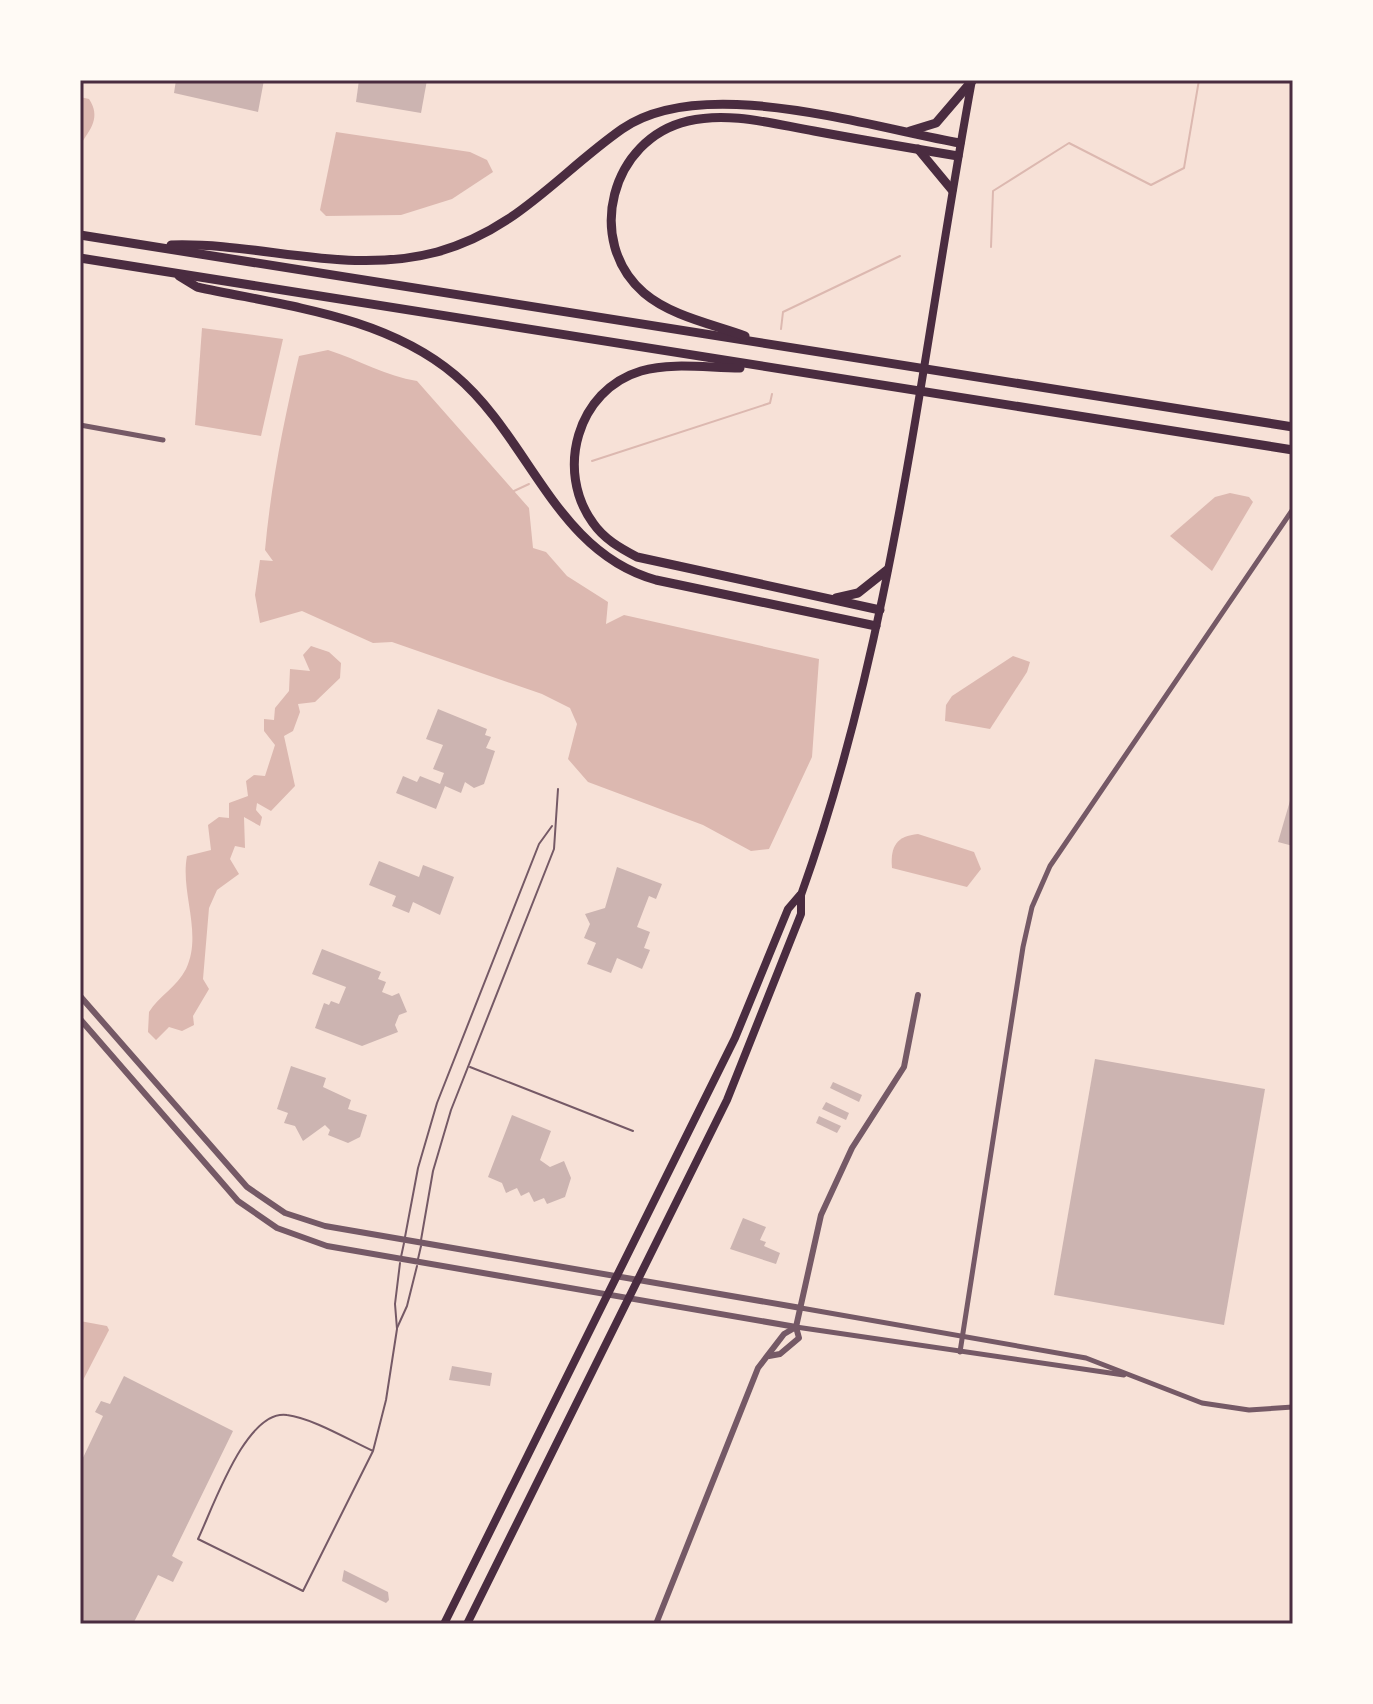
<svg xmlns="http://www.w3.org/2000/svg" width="1373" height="1704" viewBox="0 0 1373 1704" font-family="'Asap Condensed',sans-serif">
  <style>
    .water { fill: #dcb8b0 }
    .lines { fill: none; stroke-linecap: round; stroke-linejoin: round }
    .stream { stroke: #dcb8b0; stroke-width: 2 }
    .building { fill: #ccb4b1 }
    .service { stroke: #755966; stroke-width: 2 }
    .minor { stroke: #755966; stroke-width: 5 }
    .tertiary { stroke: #755966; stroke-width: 6 }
    .primary { stroke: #4a2c40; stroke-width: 8 }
    .motorway { stroke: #4a2c40; stroke-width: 9 }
    .neatline { fill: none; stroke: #4a2c40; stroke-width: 3 }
  </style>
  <rect width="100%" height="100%" fill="#f7e1d7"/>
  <g class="water">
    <path d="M80,97L89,99C101,117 91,129 80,145Z"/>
    <polygon points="336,132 470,152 487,160 493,172 452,199 401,215 326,216 320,210"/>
    <polygon points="202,328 283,339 261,436 195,425"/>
    <path d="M328,350C359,360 386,376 417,381L529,508L533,548L546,552L567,576L608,602L606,624L624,615L819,659L812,757L769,849L751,851L703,825L588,782L568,759L577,724L570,708L542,694L392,642L373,643L302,611L260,623L255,595L260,560L273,561L265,550C271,484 284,420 299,356Z"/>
    <polygon points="1230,493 1249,497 1253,502 1212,571 1170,536 1215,497"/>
    <path d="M311,646L329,652L341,663L340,678L315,702L298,704L300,712L293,731L284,736L295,786L271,811L257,803L256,810L262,817L260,826L244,817L245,848L235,846L230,859L239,874L217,890L209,908L203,979L209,989L193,1016L194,1025L182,1031L169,1027L156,1040L148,1032L149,1012C159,996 177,987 186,969C203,933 180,893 187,856L211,850L208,825L219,817L229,818V803L248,796L246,781L254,775L265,776L275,745L264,731V719L274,720L275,708L289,691L290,669L310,671L303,655Z"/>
    <polygon points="1013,656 1030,662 1027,672 990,729 945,721 946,705 952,696"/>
    <path d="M918,834L974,852L981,869L967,887L892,868C890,846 897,836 918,834Z"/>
    <polygon points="80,1321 107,1326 109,1330 80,1386"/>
  </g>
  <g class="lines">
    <g class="stream">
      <polyline points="991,247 993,191 1069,143 1151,185 1184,168 1199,80"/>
      <polyline points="781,329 783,312 900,256"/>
      <polyline points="592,461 770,403 772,394"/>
      <polyline points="514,491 529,484"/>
    </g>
  </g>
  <g class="building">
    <polygon points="176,80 264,80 258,112 174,93"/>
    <polygon points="359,80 427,80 421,113 356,102"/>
    <polygon points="438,709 487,729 485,735 491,737 486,748 495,751 484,784 474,788 465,782 461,793 445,786 436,809 396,793 403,776 417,782 420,776 440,784 444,773 433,769 443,745 426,739"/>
    <polygon points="1292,794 1293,795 1293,846 1278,842"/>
    <polygon points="379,861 419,877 423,865 454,877 440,915 413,902 409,913 392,906 396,896 369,885"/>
    <polygon points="617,867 662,884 656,899 649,896 637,927 650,932 644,948 650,950 642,969 617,958 611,973 587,964 596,943 584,938 590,924 585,914 605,908"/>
    <polygon points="322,949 381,972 378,979 386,982 382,992 392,996 399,993 407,1012 399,1015 395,1025 398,1032 362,1046 315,1028 324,1003 329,1005 331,1001 339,1004 346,987 312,974"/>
    <polygon points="1095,1059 1265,1089 1224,1325 1054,1295"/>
    <polygon points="291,1066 326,1078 323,1087 351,1100 348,1109 367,1115 360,1137 348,1143 328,1135 330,1130 325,1125 303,1141 295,1126 284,1123 288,1113 277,1109"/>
    <polygon points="833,1082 862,1095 859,1102 830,1088"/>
    <polygon points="826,1102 849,1113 846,1120 822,1109"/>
    <polygon points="512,1115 551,1131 540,1160 550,1167 564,1161 571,1178 565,1197 547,1204 544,1198 534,1202 529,1192 521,1196 517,1188 506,1193 502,1183 488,1177"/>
    <polygon points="819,1116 841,1126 837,1133 816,1123"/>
    <polygon points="743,1218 766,1227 760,1240 766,1242 764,1246 780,1253 776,1264 730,1249"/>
    <polygon points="452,1366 492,1373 490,1386 449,1380"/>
    <polygon points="124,1376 233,1431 172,1556 183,1562 173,1582 158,1575 133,1624 80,1624 80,1464 103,1416 95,1412 101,1401 110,1404"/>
    <polygon points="344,1570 388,1592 389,1600 386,1603 342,1581"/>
  </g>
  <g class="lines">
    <g class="service">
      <polyline points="470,1067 633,1131"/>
      <polyline points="405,1237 418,1168 437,1103 539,844 552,826"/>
      <polyline points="421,1240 433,1171 451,1110 554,849 558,789"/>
      <polyline points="401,1257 404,1243"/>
      <polyline points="418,1259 421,1246"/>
      <polyline points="397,1328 407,1306 417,1266"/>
      <path d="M373,1451C349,1440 312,1418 287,1415C246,1409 213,1508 198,1539L303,1591L373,1451L386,1400L397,1329L395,1304L400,1263"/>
    </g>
    <g class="minor">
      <polyline points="80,425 163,440"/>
      <polyline points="801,1308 1086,1358 1202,1403 1249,1410 1293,1407"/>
      <polyline points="796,1327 1124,1375"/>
      <polyline points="960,1352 1023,947 1032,907 1050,866 1293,509"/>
    </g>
    <g class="tertiary">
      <polyline points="80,996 247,1187 285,1213 325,1226 801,1308"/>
      <polyline points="80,1019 238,1201 277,1228 327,1246 796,1327"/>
      <polyline points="769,1356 780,1354 799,1338 796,1327 821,1215 852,1148 904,1067 918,995"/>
      <polyline points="656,1624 758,1368 784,1334 796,1327"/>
    </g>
    <g class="primary">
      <polyline points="444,1624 735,1038 788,909 800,895"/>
      <path d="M467,1624L727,1100L801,914V895C895,633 922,352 972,80"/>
    </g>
    <g class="motorway">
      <polyline points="910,131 936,123 972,81"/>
      <polyline points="918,149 952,190"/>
      <polyline points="80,235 1293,427"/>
      <path d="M171,245C260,242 347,276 437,252C517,230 558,174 622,129C702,73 869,127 960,143"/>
      <polyline points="80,258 1293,450"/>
      <path d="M179,276L197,287C284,306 384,315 455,375C530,438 555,552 656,580L876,626"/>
      <path d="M745,336C712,324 671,316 644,293C584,241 611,139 688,121C729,111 773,124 814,131C862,140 910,148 958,156"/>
      <path d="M740,368C708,368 672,362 641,371C577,390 555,471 593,523C604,539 620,548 637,557L880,610"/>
      <polyline points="836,598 858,593 887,570"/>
    </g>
  </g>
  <rect width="1373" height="1704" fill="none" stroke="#fffaf5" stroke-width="164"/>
  <rect x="82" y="82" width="1209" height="1540" class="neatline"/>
</svg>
